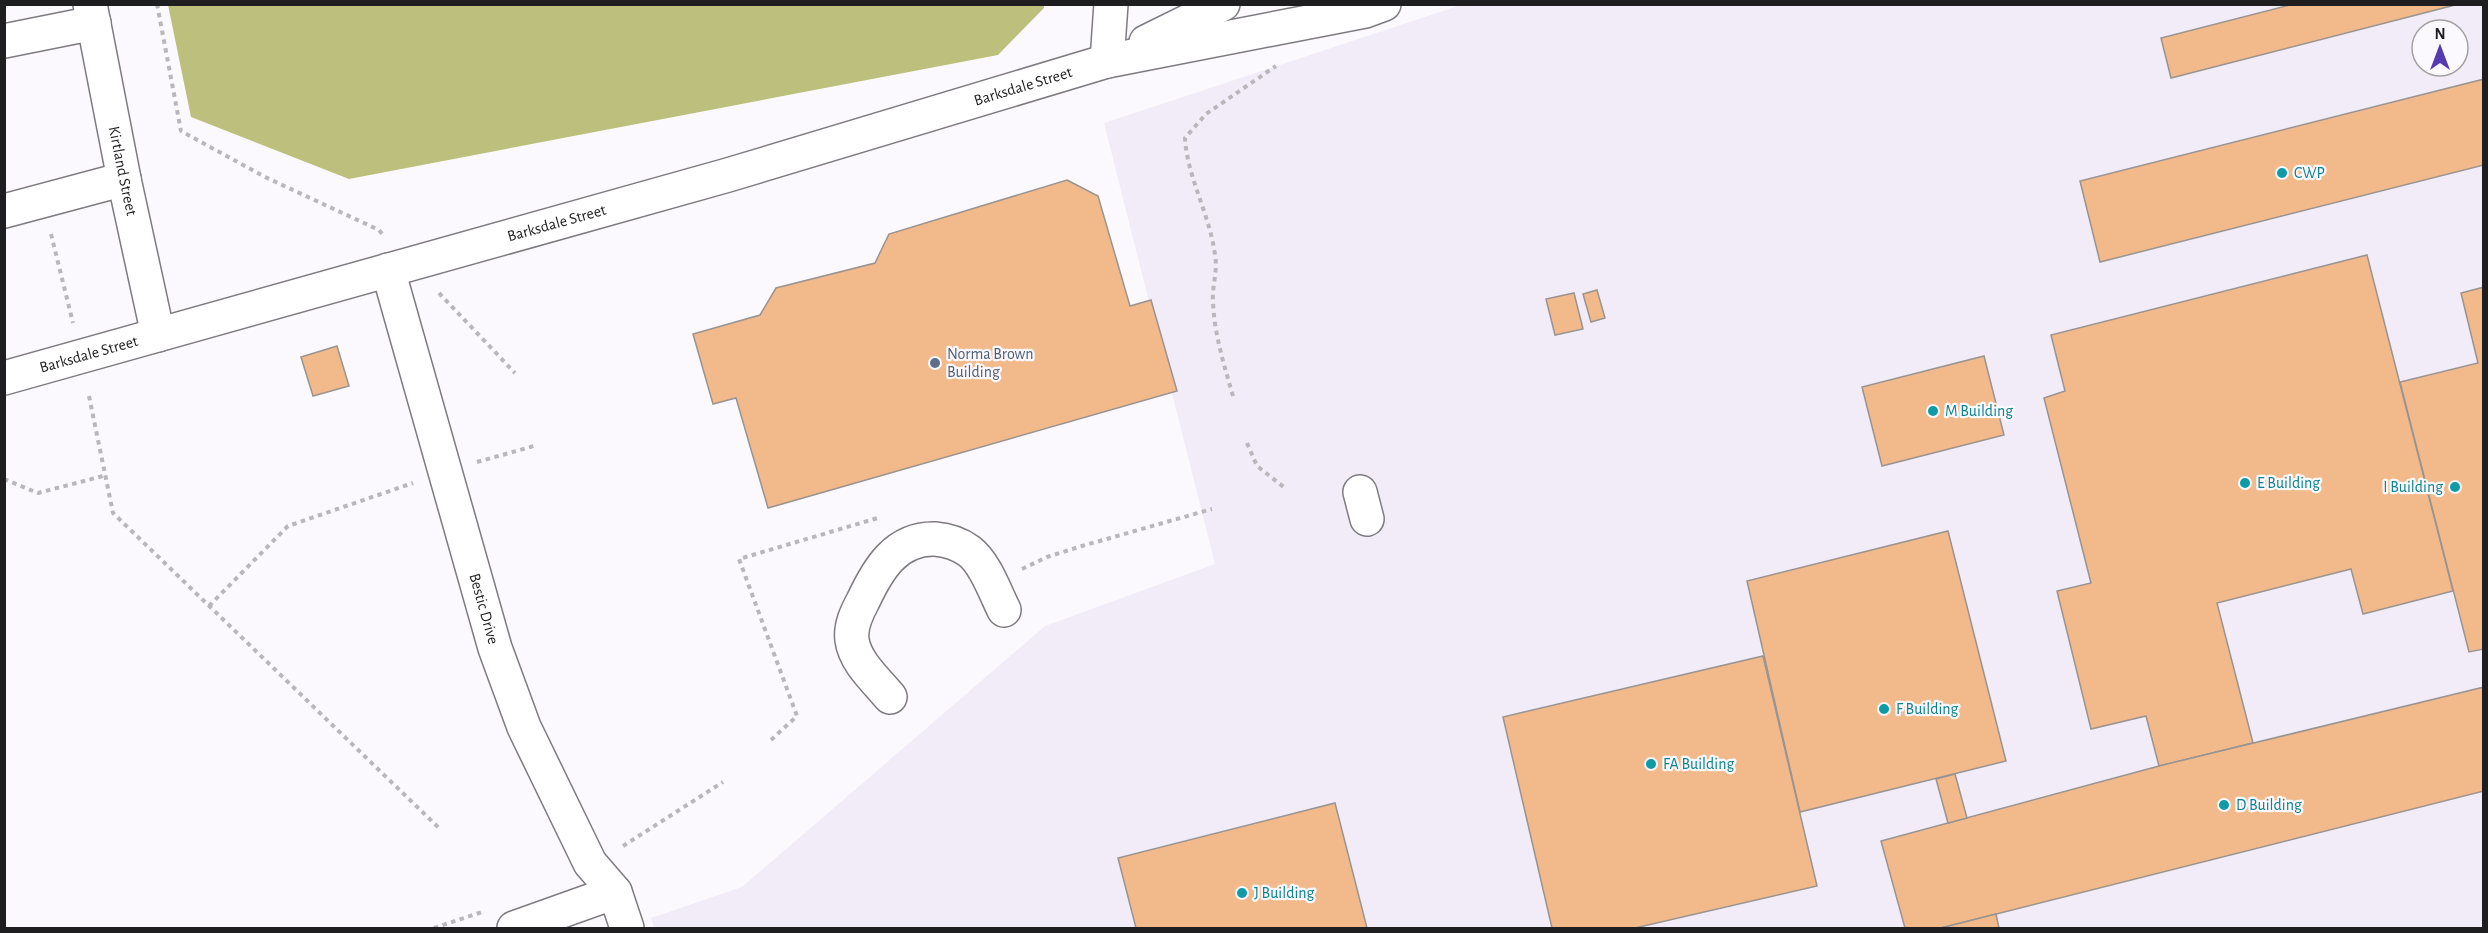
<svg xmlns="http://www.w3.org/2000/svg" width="2488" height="933" viewBox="0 0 2488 933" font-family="'Alegreya Sans',sans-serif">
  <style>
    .built { fill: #f2ecf8; fill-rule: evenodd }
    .forest { fill: #bdc07c }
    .building { fill: #f2ba8b; stroke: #999491; stroke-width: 1.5 }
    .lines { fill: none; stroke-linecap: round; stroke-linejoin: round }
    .minor-casing { stroke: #7e7b80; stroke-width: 36 }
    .path { stroke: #b9b7bb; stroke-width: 4; stroke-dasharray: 4.5 4.5; stroke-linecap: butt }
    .minor { stroke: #fff; stroke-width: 33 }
    .culture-dot { fill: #0f9aa8; stroke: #fbf9fe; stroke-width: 2 }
    .service-dot { fill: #5c6f8a; stroke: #fbf9fe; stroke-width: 2 }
    .labels { text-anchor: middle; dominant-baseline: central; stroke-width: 4.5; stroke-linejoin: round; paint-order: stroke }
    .street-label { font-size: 16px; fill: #1e1d1f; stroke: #fbf9fe }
    .culture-label { font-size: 16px; fill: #0d838f; stroke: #fbf9fe; text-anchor: start }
    .service-label { font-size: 16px; fill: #4e5e75; stroke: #fbf9fe; text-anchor: start }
  </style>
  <rect width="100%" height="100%" fill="#fbf9fe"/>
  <path class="built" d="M1461,5H2483V928H654L651,918L742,887L1045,626L1215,564L1104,123ZM2422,30H2458V66H2422Z"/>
  <polygon class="forest" points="168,5 168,4 1044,5 1044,8 998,55 349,179 191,117"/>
  <g class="building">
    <polygon points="2294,4 2459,4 2171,78 2161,38"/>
    <polygon points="2484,79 2484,165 2100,262 2080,181"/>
    <polygon points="1067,180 1098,196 1130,306 1151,300 1177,391 768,508 736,398 713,404 693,334 760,315 776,288 875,263 889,234"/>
    <polygon points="2367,255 2453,591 2363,614 2351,569 2217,603 2253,743 2159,766 2146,716 2091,729 2057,591 2091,583 2044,398 2065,391 2051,335"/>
    <polygon points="2484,287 2484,649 2469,652 2400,382 2478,363 2461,293"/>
    <polygon points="1597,290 1605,318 1591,322 1583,294"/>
    <polygon points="1574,293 1583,329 1555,335 1546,299"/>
    <polygon points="337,346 349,386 313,396 301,357"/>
    <polygon points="1984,356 2004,435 1882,466 1862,387"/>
    <polygon points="1948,531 2006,761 1800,812 1747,581"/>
    <polygon points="1763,656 1817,886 1635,928 1552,928 1503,717"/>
    <polygon points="2484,687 2484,791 1941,928 1905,928 1881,841 2159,766"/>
    <polygon points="1955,774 1967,818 1948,823 1936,779"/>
    <polygon points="1335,803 1367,928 1136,928 1118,858"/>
    <polygon points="1996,914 1999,928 1941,928"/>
  </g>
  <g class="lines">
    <g class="minor-casing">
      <g id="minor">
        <path id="s1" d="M90,4L124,179L158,335"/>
        <polyline points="4,41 94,23"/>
        <polyline points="1146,42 1223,4"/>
        <polyline points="1107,61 1111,4"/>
        <polyline points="4,211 124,179"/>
        <path id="s2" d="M388,270L495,648L524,727L590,863L615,892L627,928"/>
        <path id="s3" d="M4,378L728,175L1107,61L1365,11L1384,4"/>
        <polyline points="1360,492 1367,519"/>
        <path d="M890,697C876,680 855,662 852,640C850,626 857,612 863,601C878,569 896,538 935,539C947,540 958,543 969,551C985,563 995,592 1004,610"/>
        <polyline points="514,928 615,892"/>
      </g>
    </g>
    <g class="path">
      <polyline points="157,4 181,131 265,177 379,230 384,236"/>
      <polyline points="51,234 73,323"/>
      <polyline points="439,293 515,373"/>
      <polyline points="89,396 113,513 440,829"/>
      <path d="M1233,396C1224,365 1214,333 1213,301C1212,285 1218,271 1215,255C1210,215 1187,177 1185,138L1206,114L1276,66"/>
      <polyline points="1247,443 1257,466 1285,488"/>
      <polyline points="477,462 534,446"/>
      <polyline points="4,479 38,493 107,475"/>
      <polyline points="1022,569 1047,557 1082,546 1212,509"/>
      <polyline points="209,606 288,526 413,483"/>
      <polyline points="771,740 797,716 739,559 881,517"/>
      <polyline points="623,846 723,782"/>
      <polyline points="434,928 482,912"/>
    </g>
    <use href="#minor" class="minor"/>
  </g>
  <g class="culture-dot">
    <circle cx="2282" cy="173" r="6"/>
    <circle cx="1933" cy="411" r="6"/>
    <circle cx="2245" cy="483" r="6"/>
    <circle cx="2455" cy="487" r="6"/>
    <circle cx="1884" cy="709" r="6"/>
    <circle cx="1651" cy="764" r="6"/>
    <circle cx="2224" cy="805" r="6"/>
    <circle cx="1242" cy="893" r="6"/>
  </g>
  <circle class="service-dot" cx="935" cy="363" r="6"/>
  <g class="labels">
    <g class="street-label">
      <text stroke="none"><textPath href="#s3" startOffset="1060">Barksdale Street</textPath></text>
      <text stroke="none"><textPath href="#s1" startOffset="170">Kirtland Street</textPath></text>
      <text stroke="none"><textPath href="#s3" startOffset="574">Barksdale Street</textPath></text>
      <text stroke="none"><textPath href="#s3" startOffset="88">Barksdale Street</textPath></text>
      <text stroke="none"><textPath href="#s2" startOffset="352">Bestic Drive</textPath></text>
    </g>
    <g class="culture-label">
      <text x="2294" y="173">CWP</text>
      <text x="1945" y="411">M Building</text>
      <text x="2257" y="483">E Building</text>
      <text x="2443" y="487" text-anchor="end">I Building</text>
      <text x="1896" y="709">F Building</text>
      <text x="1663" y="764">FA Building</text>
      <text x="2236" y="805">D Building</text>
      <text x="1254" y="893">J Building</text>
    </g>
    <g class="service-label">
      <text x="947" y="354">Norma Brown<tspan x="947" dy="18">Building</tspan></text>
    </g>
  </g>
  <rect width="2488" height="933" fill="none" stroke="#1e1d1f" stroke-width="12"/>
  <g transform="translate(2440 48)"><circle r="28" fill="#fbf9fe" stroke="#a3a1a5" stroke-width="1.5"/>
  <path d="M0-4.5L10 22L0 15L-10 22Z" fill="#553ab2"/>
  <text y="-9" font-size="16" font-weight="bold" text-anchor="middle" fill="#1e1d1f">N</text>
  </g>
</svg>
